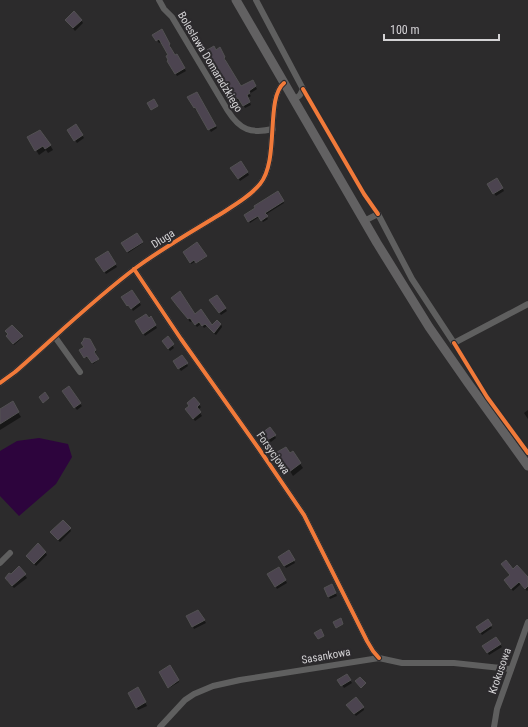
<svg xmlns="http://www.w3.org/2000/svg" width="528" height="727" viewBox="0 0 528 727" font-family="'Roboto Condensed',sans-serif">
  <style>
    .water { fill: #2d043d }
    .shadow { fill: #0007 }
    .building { fill: #4c4450; stroke: #525152 }
    .lines { fill: none; stroke-linecap: round; stroke-linejoin: round }
    .street { stroke: #5f5f5f; stroke-width: 6 }
    .secondary { stroke: #626162; stroke-width: 9 }
    .cycleway-casing { stroke: #2c2a2d; stroke-width: 6 }
    .cycleway { stroke: #f17a3a; stroke-width: 4 }
    .labels { text-anchor: middle; dominant-baseline: central; stroke-width: 4; stroke-linejoin: round; paint-order: stroke }
    .street-label { font-size: 11px; fill: #d3d2d4; stroke: #2c2a2d }
  </style>
  <rect width="100%" height="100%" fill="#2c2b2c"/>
  <polygon class="water" points="39,438 68,444 72,457 56,484 19,516 0,496 0,451 17,441"/>
  <g class="shadow">
    <polygon points="66,20 81,20 83,23 75,31"/>
    <polygon points="161,30 171,47 169,48 175,56 176,56 186,71 177,76 168,61 170,55 162,42 159,43 154,35"/>
    <polygon points="219,49 226,60 225,61 241,88 252,82 257,89 249,94 251,96 248,98 251,105 245,108 240,100 238,101 209,50 215,51"/>
    <polygon points="196,93 217,128 211,132 198,109 196,110 189,97"/>
    <polygon points="75,125 84,138 77,143 68,130"/>
    <polygon points="29,138 50,145 53,150 48,153 46,150 39,155"/>
    <polygon points="241,162 249,175 240,181 232,168"/>
    <polygon points="497,179 504,191 496,196 488,184"/>
    <polygon points="278,193 284,203 265,215 268,219 263,222 259,217 250,223 245,215"/>
    <polygon points="137,234 143,243 128,253 123,244"/>
    <polygon points="197,244 206,257 197,263 196,261 191,264 184,252"/>
    <polygon points="108,252 117,267 106,274 97,259"/>
    <polygon points="131,291 141,305 133,311 131,307 130,308 122,297"/>
    <polygon points="216,296 227,311 221,315 212,303"/>
    <polygon points="174,301 212,326 221,324 222,327 216,335 207,326 204,328 201,324 197,327 192,321 190,322"/>
    <polygon points="150,318 157,328 145,336 136,322"/>
    <polygon points="12,326 22,338 14,345 7,336"/>
    <polygon points="168,338 174,348 170,351 165,344"/>
    <polygon points="89,340 96,351 94,353 98,360 93,364 88,356 86,358 81,350 85,348"/>
    <polygon points="182,356 188,366 181,371 174,361"/>
    <polygon points="65,394 80,404 82,406 77,410"/>
    <polygon points="12,403 21,417 0,430 0,411"/>
    <polygon points="199,405 201,407 198,410 202,416 195,421 188,412"/>
    <polygon points="528,410 528,419 524,413"/>
    <polygon points="270,428 276,438 267,445 260,435"/>
    <polygon points="292,452 303,468 293,476 279,453 290,454"/>
    <polygon points="70,529 71,531 60,542 53,535"/>
    <polygon points="289,551 295,563 286,568 279,557"/>
    <polygon points="45,552 47,555 36,566 27,556"/>
    <polygon points="502,565 528,579 528,590 527,591 521,584 513,591 507,583 511,576"/>
    <polygon points="19,568 27,578 14,588 7,581"/>
    <polygon points="278,568 287,583 277,589 269,574"/>
    <polygon points="332,585 337,596 330,599 325,589"/>
    <polygon points="198,611 206,623 194,629 188,616"/>
    <polygon points="487,620 492,628 482,635 477,628"/>
    <polygon points="496,639 502,647 489,655 484,646"/>
    <polygon points="170,667 179,682 169,688 160,673"/>
    <polygon points="347,675 352,683 344,688 339,680"/>
    <polygon points="138,689 147,706 138,710 129,694"/>
    <polygon points="363,707 364,710 356,716 349,708"/>
  </g>
  <g class="building">
    <polygon points="74,11 82,20 73,28 65,20"/>
    <polygon points="162,29 170,44 169,45 175,55 177,54 185,68 175,74 167,61 168,60 166,56 168,55 159,39 156,41 152,35"/>
    <polygon points="214,46 216,50 220,47 225,57 224,58 241,86 253,80 256,86 249,91 250,93 247,95 250,102 243,106 238,98 236,99 207,50"/>
    <polygon points="197,92 216,126 208,130 195,107 194,108 187,97"/>
    <polygon points="154,99 158,106 151,110 147,103"/>
    <polygon points="76,124 83,135 74,141 67,130"/>
    <polygon points="40,130 51,145 45,149 43,146 35,151 27,137"/>
    <polygon points="241,161 248,172 238,179 230,168"/>
    <polygon points="497,178 503,188 493,194 487,184"/>
    <polygon points="278,191 284,201 265,213 268,216 261,221 258,216 248,222 244,215 255,208 254,206"/>
    <polygon points="137,233 143,242 127,252 121,243"/>
    <polygon points="197,242 207,256 196,263 194,260 190,263 183,252"/>
    <polygon points="108,251 116,264 104,272 95,259"/>
    <polygon points="132,290 140,302 131,309 128,305 127,306 121,297"/>
    <polygon points="180,291 195,314 201,309 212,325 217,320 221,324 214,333 205,324 202,326 199,322 195,325 190,318 188,319 178,307 171,298"/>
    <polygon points="217,295 226,308 219,313 209,300"/>
    <polygon points="146,314 149,318 151,316 156,325 143,334 135,321"/>
    <polygon points="12,325 23,336 13,344 6,336 8,334 5,331"/>
    <polygon points="168,336 174,344 168,349 162,341"/>
    <polygon points="84,338 90,339 96,350 94,352 99,359 92,363 87,356 84,358 79,350 84,347 81,343 83,341"/>
    <polygon points="182,355 188,363 178,369 173,361"/>
    <polygon points="69,386 81,403 74,408 62,391"/>
    <polygon points="45,392 49,398 43,403 39,397"/>
    <polygon points="194,397 200,404 197,407 201,412 193,419 185,409 189,406 187,403"/>
    <polygon points="13,401 19,412 0,424 0,409"/>
    <polygon points="270,427 276,435 264,442 259,435"/>
    <polygon points="286,447 290,453 293,451 301,463 289,472 277,452"/>
    <polygon points="63,520 71,528 58,540 50,532"/>
    <polygon points="38,543 46,552 34,564 26,556"/>
    <polygon points="289,550 295,560 284,566 278,557"/>
    <polygon points="506,560 513,569 517,565 528,577 528,586 525,589 519,582 511,589 504,580 510,575 501,564"/>
    <polygon points="19,566 26,574 12,586 5,578 9,573 11,574"/>
    <polygon points="279,567 286,580 275,587 267,574"/>
    <polygon points="332,584 336,593 328,597 324,588"/>
    <polygon points="198,610 205,620 192,627 186,616"/>
    <polygon points="341,618 343,624 336,628 333,622"/>
    <polygon points="488,619 492,625 480,633 476,627"/>
    <polygon points="321,629 324,636 318,639 314,633"/>
    <polygon points="496,637 501,644 487,653 482,646"/>
    <polygon points="170,665 179,680 168,688 159,672"/>
    <polygon points="347,674 351,680 341,686 337,680"/>
    <polygon points="360,677 366,683 361,688 355,681"/>
    <polygon points="138,687 146,702 136,708 128,693"/>
    <polygon points="356,697 364,707 354,714 346,705"/>
  </g>
  <g class="lines">
    <g class="street">
      <path d="M159,0L164,9L172,17L228,111C240,130 251,134 273,129"/>
      <polyline points="256,0 303,89 300,95 294,100"/>
      <polyline points="364,221 378,214 412,279 454,343 528,304"/>
      <polyline points="134,269 181,339 259,449 304,515 367,641 373,651 379,658"/>
      <polyline points="55,337 80,372"/>
      <path d="M0,383L15,372C55,337 94,299 137,267C163,248 191,232 219,215C233,206 249,197 260,184C280,160 265,98 284,83"/>
      <polyline points="0,563 10,553"/>
      <polyline points="160,727 185,700 194,694 213,686 240,680 379,658 402,663 454,663 511,669"/>
      <polyline points="494,727 497,709 528,622"/>
    </g>
    <polyline class="secondary" points="236,0 377,243 429,327 468,383 528,466"/>
    <g class="cycleway-casing">
      <g id="cycleway">
        <polyline points="303,89 364,194 378,214"/>
        <polyline points="134,269 181,339 259,449 304,515 367,641 373,651 379,658"/>
        <polyline points="454,343 487,397 528,453"/>
        <path d="M0,383L15,372C55,337 94,299 137,267C163,248 191,232 219,215C233,206 249,197 260,184C280,160 265,98 284,83"/>
      </g>
    </g>
    <use href="#cycleway" class="cycleway"/>
  </g>
  <g class="labels">
    <g class="street-label">
      <text transform="translate(210 62) rotate(59)">Bolesława Domaradzkiego</text>
      <text transform="translate(163 239) rotate(-32)">Długa</text>
      <text transform="translate(273 453) rotate(55)">Forsycjowa</text>
      <text transform="translate(326 656) rotate(-10)">Sasankowa</text>
      <text transform="translate(500 671) rotate(-71)">Krokusowa</text>
    </g>
  </g>
  <path d="M384 34v6h115v-6" fill="none" stroke="#d3d2d4" stroke-width="2"/>
  <text x="390" y="34" font-size="12" fill="#d3d2d4" stroke="#2c2a2d" stroke-width="3" paint-order="stroke">100 m</text>
</svg>
